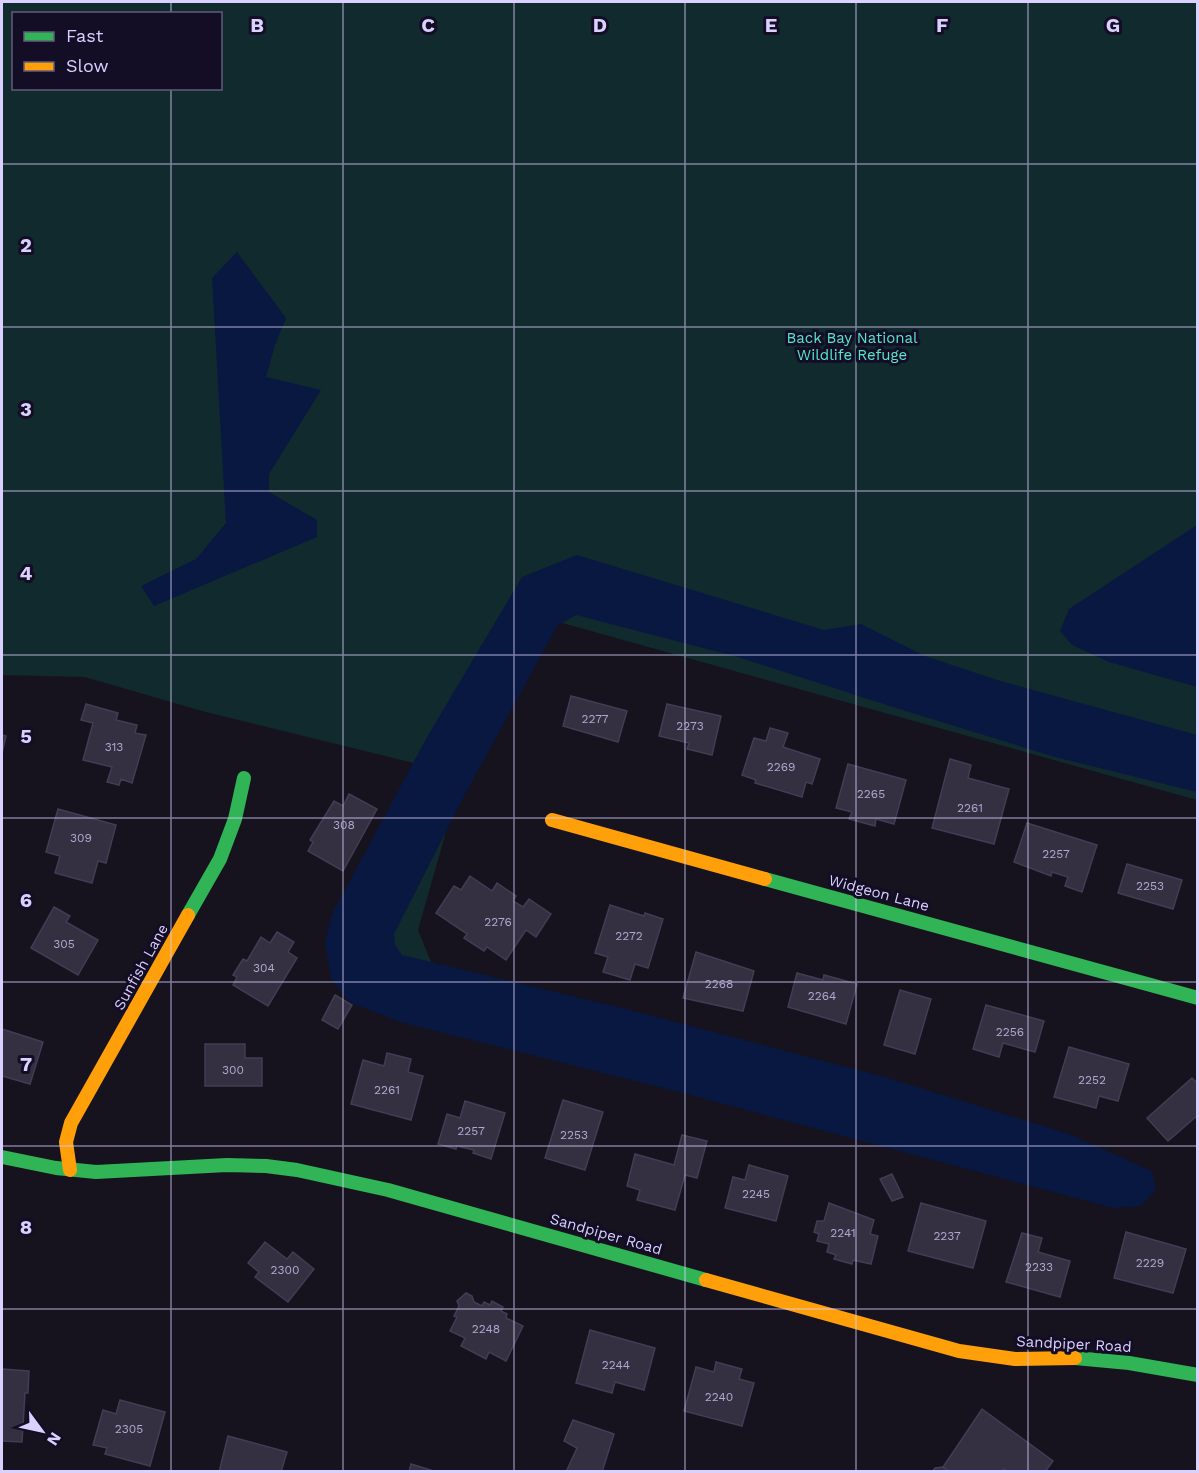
<svg xmlns="http://www.w3.org/2000/svg" width="1199" height="1473" viewBox="0 0 1199 1473" font-family="'Work Sans',sans-serif">
  <style>
    .green { fill: #112a2d; fill-rule: evenodd }
    .water { fill: #081841 }
    .building { fill: #343042; stroke: #433c54; stroke-width: 1.5 }
    .lines { fill: none; stroke-linecap: round; stroke-linejoin: round }
    .fast { stroke: #30b455; stroke-width: 14 }
    .slow { stroke: #ff9f0a; stroke-width: 14 }
    .grid { fill: none; stroke: #dad1ff; stroke-width: 1.5; stroke-opacity: 0.55 }
    .labels { text-anchor: middle; dominant-baseline: central; stroke-width: 6; stroke-linejoin: round; paint-order: stroke }
    .number-label { font-size: 12px; fill: #b0a9d0 }
    .park-label { font-size: 15px; fill: #57e5cd; stroke: #130d25 }
    .street-label { font-size: 15px; fill: #dad1ff; stroke: #130d25 }
    .grid-label { font-size: 20px; text-anchor: middle; font-weight: bold; fill: #dad1ff; stroke: #130d25; stroke-width: 6; stroke-linejoin: round; paint-order: stroke }
  </style>
  <rect width="100%" height="100%" fill="#16131f"/>
  <path class="green" d="M2,2H1197V800L541,617L499,646L418,930L437,977L372,964L426,766L202,711L85,677L2,675ZM14,14H220V88H14Z"/>
  <g class="water">
    <polygon points="237,252 286,318 275,345 266,377 321,390 269,474 269,492 317,520 317,537 154,606 141,586 196,559 226,523 212,278"/>
    <polygon points="1197,525 1197,687 1109,662 1072,645 1060,631 1069,609"/>
    <polygon points="577,555 824,630 861,624 925,656 997,680 1197,735 1197,792 1055,757 893,707 738,657 576,615 557,626 462,800 394,934 395,945 402,955 630,1010 888,1078 1069,1134 1152,1171 1156,1189 1141,1206 1113,1208 683,1093 400,1022 349,1002 331,978 325,944 331,916 426,739 522,577"/>
  </g>
  <g class="building">
    <polygon points="571,696 627,711 618,742 563,726"/>
    <polygon points="86,704 118,713 116,720 137,725 135,733 146,735 132,783 121,779 119,785 107,782 112,767 83,760 93,723 81,720"/>
    <polygon points="667,704 721,716 712,755 687,749 689,743 659,736"/>
    <polygon points="770,728 788,733 783,747 820,759 812,784 806,782 802,797 755,783 756,780 742,775 754,738 766,741"/>
    <polygon points="2,735 6,736 2,753"/>
    <polygon points="950,759 971,765 968,778 1009,789 994,844 932,828"/>
    <polygon points="848,764 906,780 894,824 876,819 875,826 849,819 852,812 836,808"/>
    <polygon points="349,794 377,809 343,871 308,851 313,842 310,840 334,801 343,806"/>
    <polygon points="58,809 116,825 106,863 98,861 92,883 55,873 60,856 46,852"/>
    <polygon points="1027,823 1097,845 1082,892 1065,886 1068,877 1052,872 1051,876 1014,862"/>
    <polygon points="1127,864 1182,880 1173,909 1118,893"/>
    <polygon points="470,876 492,891 497,883 516,896 513,901 523,907 529,899 551,914 536,937 526,930 506,960 487,947 484,951 464,938 467,934 436,913 454,886 461,890"/>
    <polygon points="610,905 644,916 645,913 663,919 648,968 635,964 630,980 603,972 608,957 595,953"/>
    <polygon points="54,907 70,916 66,922 98,940 78,975 31,948"/>
    <polygon points="277,932 294,942 288,952 297,958 268,1006 233,985 237,977 233,975 243,959 247,961 261,937 270,943"/>
    <polygon points="696,952 754,971 743,1011 683,998"/>
    <polygon points="797,973 823,980 824,975 857,984 846,1024 788,1007"/>
    <polygon points="900,990 931,999 915,1054 884,1045"/>
    <polygon points="335,995 352,1005 338,1029 322,1020"/>
    <polygon points="986,1005 1044,1021 1035,1052 1003,1043 999,1057 973,1049"/>
    <polygon points="2,1029 43,1042 30,1084 2,1076"/>
    <polygon points="205,1044 245,1044 245,1058 262,1058 262,1086 205,1086"/>
    <polygon points="1069,1047 1129,1064 1118,1101 1099,1096 1096,1108 1054,1097"/>
    <polygon points="387,1053 411,1059 408,1072 423,1076 411,1120 351,1104 363,1060 384,1066"/>
    <polygon points="1192,1078 1198,1084 1198,1115 1168,1141 1147,1118"/>
    <polygon points="563,1100 603,1112 585,1170 545,1158"/>
    <polygon points="465,1101 505,1113 491,1159 473,1153 474,1150 457,1146 456,1149 438,1144 447,1114 460,1118"/>
    <polygon points="682,1135 707,1141 697,1178 685,1175 675,1210 637,1200 640,1190 627,1186 635,1154 674,1165"/>
    <polygon points="749,1165 788,1176 776,1221 725,1208 733,1177 745,1180"/>
    <polygon points="892,1174 903,1197 892,1201 880,1179"/>
    <polygon points="829,1203 874,1220 870,1234 878,1236 871,1264 853,1260 852,1264 834,1259 836,1255 827,1252 829,1244 817,1241 819,1234 814,1232 817,1221 824,1221"/>
    <polygon points="921,1203 986,1221 973,1268 908,1251"/>
    <polygon points="1126,1232 1186,1249 1173,1293 1114,1278"/>
    <polygon points="1022,1233 1042,1238 1038,1252 1070,1261 1060,1297 1006,1282"/>
    <polygon points="265,1242 287,1259 293,1252 314,1269 288,1302 255,1277 259,1272 248,1263"/>
    <polygon points="466,1293 472,1296 474,1302 482,1306 484,1302 490,1305 492,1301 503,1307 501,1311 507,1314 506,1318 523,1326 506,1361 489,1352 486,1359 461,1346 465,1338 450,1331 457,1317 454,1316 459,1306 457,1301"/>
    <polygon points="590,1330 655,1348 644,1390 615,1382 612,1393 576,1383"/>
    <polygon points="716,1362 742,1369 739,1379 754,1383 742,1426 684,1411 696,1367 714,1372"/>
    <polygon points="2,1369 29,1371 28,1393 25,1393 22,1442 2,1441"/>
    <polygon points="120,1400 165,1412 150,1466 105,1454 107,1448 93,1445 103,1410 116,1414"/>
    <polygon points="982,1409 1053,1461 1045,1472 1007,1472 1004,1469 1002,1472 950,1472 943,1467"/>
    <polygon points="573,1420 614,1434 602,1472 566,1472 577,1448 564,1441"/>
    <polygon points="228,1436 287,1452 281,1472 219,1472"/>
    <polygon points="411,1464 437,1472 409,1472"/>
    <polygon points="943,1467 950,1472 932,1472 935,1468"/>
  </g>
  <g class="lines">
    <g class="fast">
      <polyline points="765,879 1198,998"/>
      <polyline points="188,915 220,859 235,819 244,778"/>
      <polyline points="2,1157 56,1168 96,1172 227,1165 266,1166 297,1170 388,1190 706,1280"/>
      <polyline points="1075,1358 1129,1363 1198,1375"/>
    </g>
    <g class="slow">
      <polyline points="552,820 765,879"/>
      <polyline points="70,1170 66,1142 71,1123 188,915"/>
      <polyline points="706,1280 959,1351 1015,1359 1075,1358"/>
    </g>
  </g>
  <path class="grid" d="M171,2V14M343,2V1472M514,2V1472M685,2V1472M856,2V1472M1028,2V1472M171,88V1472M2,164H1198M2,327H1198M2,491H1198M2,655H1198M2,818H1198M2,982H1198M2,1146H1198M2,1309H1198"/>
  <g class="labels">
    <g class="number-label">
      <text x="595" y="719">2277</text>
      <text x="690" y="726">2273</text>
      <text x="114" y="747">313</text>
      <text x="781" y="767">2269</text>
      <text x="871" y="794">2265</text>
      <text x="970" y="808">2261</text>
      <text x="344" y="825">308</text>
      <text x="81" y="838">309</text>
      <text x="1056" y="854">2257</text>
      <text x="1150" y="886">2253</text>
      <text x="498" y="922">2276</text>
      <text x="629" y="936">2272</text>
      <text x="64" y="944">305</text>
      <text x="264" y="968">304</text>
      <text x="719" y="984">2268</text>
      <text x="822" y="996">2264</text>
      <text x="1010" y="1032">2256</text>
      <text x="233" y="1070">300</text>
      <text x="1092" y="1080">2252</text>
      <text x="387" y="1090">2261</text>
      <text x="471" y="1131">2257</text>
      <text x="574" y="1135">2253</text>
      <text x="756" y="1194">2245</text>
      <text x="843" y="1233">2241</text>
      <text x="947" y="1236">2237</text>
      <text x="1150" y="1263">2229</text>
      <text x="1039" y="1267">2233</text>
      <text x="285" y="1270">2300</text>
      <text x="486" y="1329">2248</text>
      <text x="616" y="1365">2244</text>
      <text x="719" y="1397">2240</text>
      <text x="129" y="1429">2305</text>
    </g>
    <g class="park-label">
      <text x="852" y="338">Back Bay National<tspan x="852" dy="17">Wildlife Refuge</tspan></text>
    </g>
    <g class="street-label">
      <text transform="translate(879 893) rotate(15)">Widgeon Lane</text>
      <text transform="translate(141 967) rotate(-61)">Sunfish Lane</text>
      <text transform="translate(606 1234) rotate(16)">Sandpiper Road</text>
      <text transform="translate(1074 1344) rotate(3)">Sandpiper Road</text>
    </g>
  </g>
  <g class="grid-label">
    <text x="257" y="32">B</text>
    <text x="428" y="32">C</text>
    <text x="600" y="32">D</text>
    <text x="771" y="32">E</text>
    <text x="942" y="32">F</text>
    <text x="1113" y="32">G</text>
    <text x="26" y="252">2</text>
    <text x="26" y="416">3</text>
    <text x="26" y="580">4</text>
    <text x="26" y="743">5</text>
    <text x="26" y="907">6</text>
    <text x="26" y="1071">7</text>
    <text x="26" y="1234">8</text>
  </g>
  <rect width="1199" height="1473" fill="none" stroke="#dad1ff" stroke-width="6"/>
  <rect x="12" y="12" width="210" height="78" fill="#130d25" stroke="#635b7c" stroke-width="1.5"/>
  <rect x="24" y="32" width="30" height="9" fill="#30b455" stroke="#635b7c" stroke-width="1.5"/>
  <text x="66" y="42" font-size="18" fill="#dad1ff">Fast</text>
  <rect x="24" y="62" width="30" height="9" fill="#ff9f0a" stroke="#635b7c" stroke-width="1.5"/>
  <text x="66" y="72" font-size="18" fill="#dad1ff">Slow</text>
  <g transform="translate(42 1431) rotate(123)" stroke="#130d25" stroke-width="4.5" paint-order="stroke">
  <path d="M0-4.5L10 22L0 15L-10 22Z" fill="#dad1ff"/>
  <text y="-9" font-size="16" font-weight="bold" text-anchor="middle" fill="#dad1ff">N</text>
  </g>
</svg>
